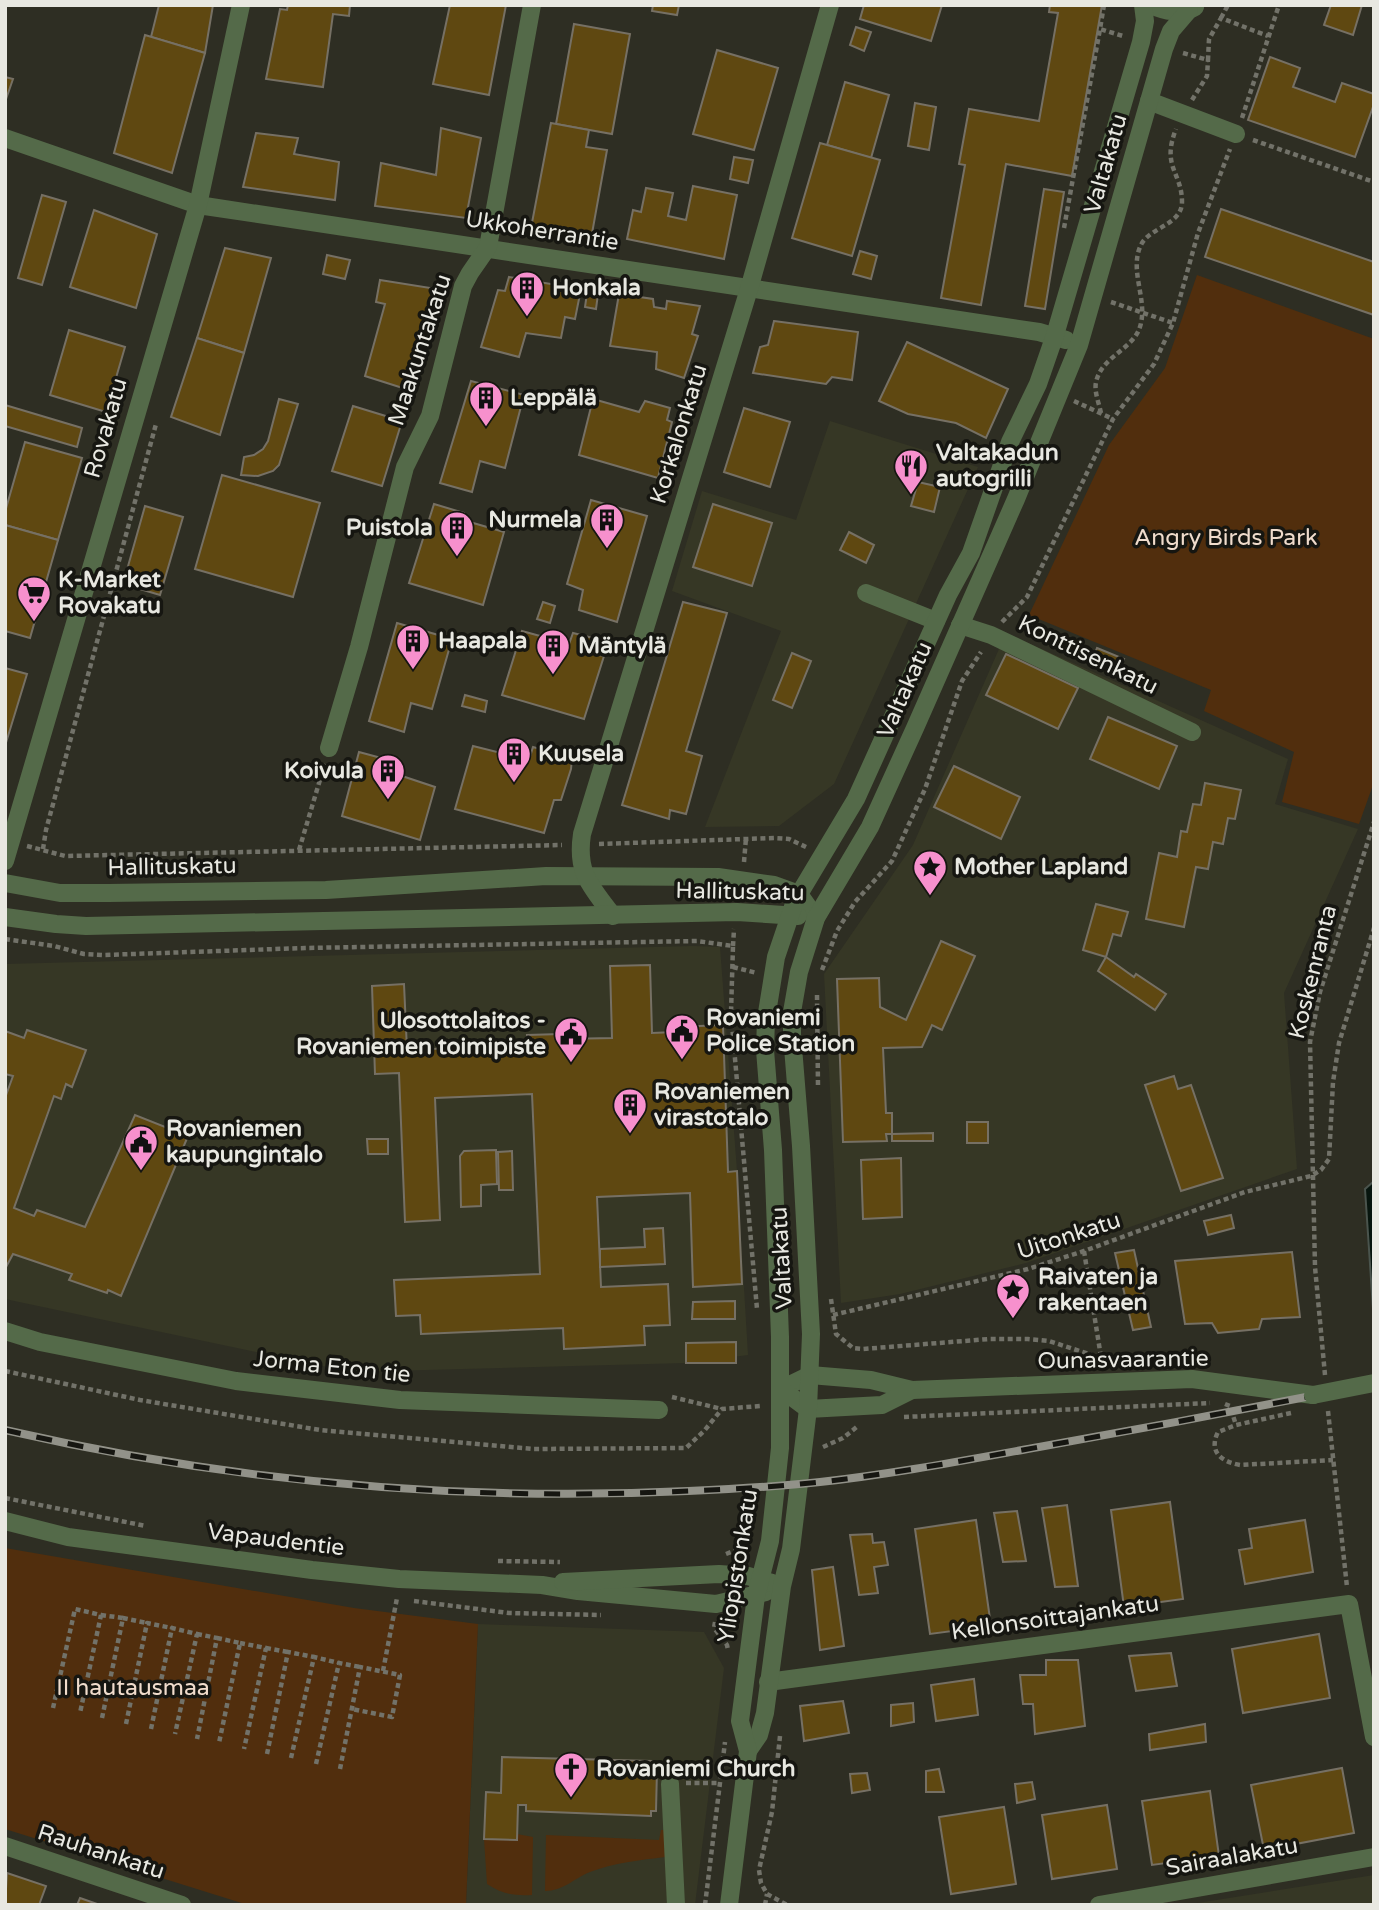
<svg xmlns="http://www.w3.org/2000/svg" width="1379" height="1910" viewBox="0 0 1379 1910" font-family="'Varela Round',sans-serif">
  <style>
    .built { fill: #363725 }
    .green { fill: #512e0d }
    .water { fill: #07150e; stroke: #4a544d; stroke-width: 2 }
    .building { fill: #5f4811; stroke: #767064; stroke-width: 2 }
    .lines { fill: none; stroke-linecap: round; stroke-linejoin: round }
    .path { stroke: #727269; stroke-width: 4.5; stroke-dasharray: 5 3.5; stroke-linecap: butt }
    .minor { stroke: #546a49; stroke-width: 18 }
    .rail-casing { stroke: #929289; stroke-width: 8 }
    .rail { stroke: #161611; stroke-width: 5; stroke-dasharray: 16; stroke-linecap: butt }
    .minor-bridge { stroke: #546a49; stroke-width: 18 }
    .labels { text-anchor: middle; dominant-baseline: central; stroke-width: 7; stroke-linejoin: round; paint-order: stroke }
    .street-label { font-size: 23px; fill: #e8e8e1; stroke: #161611 }
    .poi-label { font-size: 23px; font-weight: bold; fill: #e8e8e1; stroke: #161611; text-anchor: start }
    .park-label { font-size: 23px; fill: #f0dccc; stroke: #161611 }
  </style>
  <rect width="100%" height="100%" fill="#2e2e23"/>
  <g class="built">
    <polygon points="830,421 978,467 834,784 779,826 705,827 781,631 672,591 702,491 796,520"/>
    <polygon points="1006,633 1288,759 1275,804 1358,829 1284,993 1297,1169 1026,1263 900,1294 841,1303 824,974 913,845"/>
    <polygon points="693,946 720,947 737,1171 748,1355 686,1363 351,1372 5,1299 5,964"/>
    <polygon points="478,1624 704,1632 724,1668 695,1905 466,1905"/>
    <polygon points="1374,1875 1374,1905 1185,1905"/>
  </g>
  <g class="green">
    <polygon points="1197,275 1374,339 1374,782 1359,824 1282,802 1294,752 1204,711 1211,690 1029,615 1109,445 1165,368"/>
    <polygon points="5,1548 354,1608 478,1624 466,1905 248,1905 5,1829"/>
    <path d="M661,1830H666L665,1857C641,1860 613,1863 590,1872C573,1879 563,1891 545,1891L546,1835L659,1840Z"/>
    <path d="M517,1834L533,1837L532,1895C514,1896 502,1894 487,1884L484,1839Z"/>
  </g>
  <polygon class="water" points="1374,1178 1374,1324 1365,1189 1373,1182"/>
  <g class="building">
    <polygon points="159,5 213,5 205,53 151,37"/>
    <polygon points="288,5 350,5 349,16 333,14 323,87 266,79 280,9 287,10"/>
    <polygon points="450,5 506,5 489,95 433,84"/>
    <polygon points="653,5 679,5 677,15 652,11"/>
    <polygon points="864,5 942,5 931,41 860,19"/>
    <polygon points="1050,5 1102,5 1072,176 1006,164 981,305 941,298 965,165 959,164 969,109 1039,121 1058,13 1049,12"/>
    <polygon points="1331,5 1362,5 1353,35 1324,25"/>
    <polygon points="574,24 630,34 612,134 556,124"/>
    <polygon points="856,27 871,32 864,51 850,45"/>
    <polygon points="145,35 205,53 172,173 114,153"/>
    <polygon points="717,50 778,68 754,150 693,134"/>
    <polygon points="1270,57 1300,68 1293,87 1335,102 1342,83 1374,94 1374,104 1355,157 1248,120"/>
    <polygon points="5,77 13,79 5,102"/>
    <polygon points="845,82 889,95 871,158 827,145"/>
    <polygon points="915,103 936,107 929,150 908,146"/>
    <polygon points="551,123 589,130 586,147 607,150 591,239 531,228"/>
    <polygon points="441,128 481,138 466,218 375,206 381,163 436,175"/>
    <polygon points="256,133 298,138 294,154 339,162 335,200 243,187"/>
    <polygon points="820,143 880,160 852,256 792,238"/>
    <polygon points="734,157 753,160 748,183 730,179"/>
    <polygon points="693,186 737,195 724,259 627,239 633,210 641,212 646,188 673,193 668,216 686,220"/>
    <polygon points="1044,189 1064,192 1045,309 1025,306"/>
    <polygon points="42,195 66,202 42,285 18,278"/>
    <polygon points="1221,209 1374,262 1374,315 1205,257"/>
    <polygon points="94,210 157,234 136,308 70,287"/>
    <polygon points="225,248 271,258 244,353 197,338"/>
    <polygon points="860,251 877,256 871,279 853,274"/>
    <polygon points="327,255 350,260 345,279 323,274"/>
    <polygon points="509,277 581,289 575,319 565,317 561,338 526,333 519,357 481,347 498,290 505,291"/>
    <polygon points="380,280 443,290 412,391 365,376 385,304 376,302"/>
    <polygon points="587,293 598,294 596,309 585,307"/>
    <polygon points="619,294 653,299 654,307 666,309 667,301 700,306 692,334 698,336 684,378 656,369 657,352 610,346"/>
    <polygon points="774,321 858,332 852,380 832,377 826,384 753,373 760,347 768,345"/>
    <polygon points="69,330 125,347 106,412 50,395"/>
    <polygon points="197,338 244,353 220,435 171,417"/>
    <polygon points="907,342 1008,389 986,438 956,423 908,414 879,401"/>
    <polygon points="471,381 524,395 505,468 480,461 472,492 440,483"/>
    <polygon points="279,399 298,404 279,465 273,471 258,476 241,475 244,457 254,455 263,449 268,441"/>
    <polygon points="593,399 639,412 645,401 670,408 667,420 672,422 658,478 579,455"/>
    <polygon points="5,405 82,428 77,447 5,426"/>
    <polygon points="353,406 402,421 382,486 332,471"/>
    <polygon points="744,408 790,422 770,487 724,472"/>
    <polygon points="25,442 82,458 58,540 5,525 5,512"/>
    <polygon points="222,475 320,503 293,597 195,569"/>
    <polygon points="918,482 940,487 934,512 911,506"/>
    <polygon points="591,500 647,516 617,622 579,610 583,590 567,584"/>
    <polygon points="434,504 464,513 463,520 504,532 483,605 409,583"/>
    <polygon points="713,504 772,523 752,586 693,567"/>
    <polygon points="145,506 183,517 160,595 123,584"/>
    <polygon points="5,525 58,540 30,638 5,631"/>
    <polygon points="849,532 874,545 866,563 840,550"/>
    <polygon points="543,602 555,606 550,623 537,619"/>
    <polygon points="683,602 727,613 686,751 702,756 686,814 670,810 669,819 622,805"/>
    <polygon points="397,623 452,639 432,709 411,703 404,732 369,721"/>
    <polygon points="522,631 569,644 573,633 597,639 593,654 604,656 584,719 502,695"/>
    <polygon points="1097,648 1124,659 1118,672 1092,661"/>
    <polygon points="792,653 811,661 792,708 773,700"/>
    <polygon points="1006,654 1078,688 1058,729 986,695"/>
    <polygon points="5,668 27,674 5,746"/>
    <polygon points="465,695 487,701 485,712 462,706"/>
    <polygon points="1108,717 1177,746 1159,789 1090,759"/>
    <polygon points="473,746 529,760 533,747 572,758 571,769 561,800 554,800 544,833 455,809"/>
    <polygon points="359,752 396,762 393,773 435,787 420,840 342,816"/>
    <polygon points="954,766 1020,797 1001,839 934,807"/>
    <polygon points="1205,783 1241,790 1235,819 1228,818 1223,844 1213,842 1208,869 1196,867 1184,927 1146,919 1159,853 1177,857 1181,831 1187,832 1193,804 1201,805"/>
    <polygon points="1096,904 1128,912 1121,936 1113,934 1106,957 1083,950"/>
    <polygon points="941,941 975,956 942,1030 932,1025 922,1047 883,1048 886,1113 892,1113 892,1134 886,1134 887,1141 843,1142 837,979 879,978 880,1007 906,1020"/>
    <polygon points="1106,957 1134,977 1136,974 1166,994 1155,1010 1098,971"/>
    <polygon points="650,965 652,1033 675,1032 675,1027 723,1025 728,1172 737,1171 742,1284 693,1287 690,1193 597,1197 601,1287 668,1284 670,1325 644,1326 645,1345 564,1349 563,1328 421,1334 420,1315 396,1316 394,1280 540,1274 532,1094 435,1098 440,1220 405,1222 399,1073 375,1074 372,986 404,984 407,1050 528,1045 527,1035 561,1034 563,1039 612,1038 610,966"/>
    <polygon points="27,1030 86,1050 72,1087 66,1084 61,1099 54,1096 14,1208 34,1216 37,1210 85,1227 135,1115 188,1136 121,1296 108,1290 107,1293 69,1280 72,1274 13,1254 5,1269 5,1098 13,1076 5,1074 5,1031 24,1038"/>
    <polygon points="1174,1076 1178,1089 1191,1085 1223,1178 1181,1191 1145,1085"/>
    <rect x="967" y="1122" width="21" height="21"/>
    <polygon points="933,1133 933,1141 892,1141 892,1134"/>
    <polygon points="367,1139 388,1139 388,1154 368,1154"/>
    <polygon points="496,1150 497,1184 481,1185 481,1206 461,1207 460,1156 464,1151"/>
    <polygon points="512,1151 513,1190 499,1190 498,1152"/>
    <polygon points="901,1158 902,1217 863,1219 861,1160"/>
    <polygon points="1231,1215 1234,1228 1208,1235 1204,1221"/>
    <polygon points="663,1228 665,1264 600,1267 600,1249 645,1247 644,1229"/>
    <polygon points="1134,1250 1151,1327 1133,1330 1115,1253"/>
    <polygon points="1292,1252 1300,1317 1262,1319 1259,1329 1218,1333 1212,1323 1185,1324 1175,1261"/>
    <polygon points="735,1301 735,1319 692,1319 693,1302"/>
    <polygon points="736,1342 736,1363 686,1363 686,1343"/>
    <polygon points="1170,1502 1183,1599 1124,1607 1111,1510"/>
    <polygon points="1067,1505 1078,1586 1055,1587 1042,1508"/>
    <polygon points="1017,1511 1026,1561 1003,1562 994,1513"/>
    <polygon points="976,1520 991,1626 930,1634 915,1529"/>
    <polygon points="1305,1520 1313,1572 1245,1584 1239,1550 1252,1548 1249,1529"/>
    <polygon points="872,1534 873,1543 884,1542 888,1565 874,1567 878,1593 859,1595 850,1535"/>
    <polygon points="833,1567 844,1646 820,1650 812,1570"/>
    <polygon points="1319,1634 1330,1698 1243,1713 1232,1649"/>
    <polygon points="1171,1653 1177,1686 1136,1691 1129,1656"/>
    <polygon points="1046,1660 1078,1660 1085,1726 1035,1734 1033,1704 1023,1704 1020,1675 1046,1675"/>
    <polygon points="974,1679 978,1715 936,1721 931,1685"/>
    <polygon points="843,1701 849,1733 804,1741 800,1706"/>
    <polygon points="913,1703 914,1722 891,1726 891,1705"/>
    <polygon points="1205,1724 1206,1742 1150,1750 1149,1734"/>
    <polygon points="502,1757 652,1761 652,1768 657,1769 656,1811 651,1811 651,1816 526,1811 526,1805 518,1805 517,1840 484,1839 486,1792 501,1793"/>
    <polygon points="1342,1768 1354,1833 1264,1850 1251,1785"/>
    <polygon points="939,1769 944,1792 926,1792 926,1771"/>
    <polygon points="867,1773 870,1790 852,1793 850,1774"/>
    <polygon points="1032,1782 1035,1799 1017,1803 1015,1784"/>
    <polygon points="1210,1791 1219,1856 1152,1865 1142,1801"/>
    <polygon points="1107,1805 1117,1869 1052,1879 1042,1815"/>
    <polygon points="1004,1807 1016,1884 951,1894 939,1817"/>
    <polygon points="7,1873 46,1886 39,1905 5,1905"/>
    <polygon points="80,1898 100,1905 77,1905"/>
  </g>
  <g class="lines">
    <g class="path">
      <polyline points="1104,5 1100,29 1123,36"/>
      <polyline points="1221,18 1228,5"/>
      <polyline points="1183,53 1208,60 1209,39 1221,18 1268,36"/>
      <polyline points="1192,100 1207,76 1208,60"/>
      <polyline points="1242,118 1279,5"/>
      <polyline points="1253,140 1374,182"/>
      <polyline points="1064,228 1100,29"/>
      <polyline points="1111,302 1173,323"/>
      <polyline points="1074,401 1113,419"/>
      <path d="M1101,413C1099,403 1094,392 1096,382C1102,355 1136,349 1141,323C1147,297 1128,268 1142,243C1152,227 1182,224 1182,202C1182,172 1161,167 1176,129"/>
      <polyline points="1002,622 1027,597 1113,419 1154,364 1173,323 1198,233 1230,149"/>
      <polyline points="599,844 774,838 789,839 806,847"/>
      <polyline points="27,846 65,856 562,845"/>
      <polyline points="43,849 46,830 156,424"/>
      <polyline points="299,850 325,763"/>
      <polyline points="744,862 746,838"/>
      <polyline points="5,939 54,946 84,954 104,955 305,948 697,941 733,946 731,1013 757,1309"/>
      <polyline points="733,946 734,929"/>
      <polyline points="733,967 757,973"/>
      <polyline points="822,970 837,931 855,902 892,861 925,789 962,681 981,652"/>
      <polyline points="817,995 818,1087"/>
      <polyline points="1084,1251 1101,1357"/>
      <polyline points="831,1299 836,1334 853,1348 863,1349 989,1339 1028,1339 1049,1341 1101,1358 1186,1358"/>
      <polyline points="833,1315 1028,1269 1084,1251 1245,1192 1311,1176 1321,1170 1329,1159 1333,1082 1339,1043 1374,928"/>
      <polyline points="5,1371 140,1400 320,1430 533,1449 686,1448 704,1431 722,1409 760,1406"/>
      <polyline points="1325,1375 1315,1267 1310,1042 1320,992 1374,822"/>
      <polyline points="672,1397 722,1409"/>
      <polyline points="1225,1404 1230,1406 1236,1425"/>
      <polyline points="1328,1411 1347,1587"/>
      <path d="M1291,1413L1236,1425L1218,1432C1208,1452 1222,1462 1240,1465L1333,1460"/>
      <polyline points="904,1417 1210,1403"/>
      <polyline points="823,1447 843,1438 858,1426"/>
      <polyline points="5,1498 146,1526"/>
      <polyline points="726,1554 741,1548 750,1538"/>
      <polyline points="498,1561 560,1562"/>
      <polyline points="414,1601 509,1613 601,1615"/>
      <polyline points="101,1615 123,1618"/>
      <polyline points="715,1622 714,1628 727,1645 728,1650"/>
      <polyline points="197,1634 217,1638 197,1739"/>
      <polyline points="217,1638 240,1643 219,1743"/>
      <polyline points="240,1643 266,1648 244,1749"/>
      <polyline points="266,1648 288,1652"/>
      <polyline points="383,1671 397,1598"/>
      <polyline points="53,1708 75,1609 101,1615 80,1713"/>
      <polyline points="102,1718 123,1618 147,1623"/>
      <polyline points="126,1724 147,1623 172,1628"/>
      <polyline points="151,1729 172,1628 197,1634 175,1734"/>
      <polyline points="780,1736 772,1812 759,1870 761,1883 767,1894 787,1905"/>
      <polyline points="267,1754 288,1652 314,1657"/>
      <polyline points="291,1758 314,1657 339,1663"/>
      <polyline points="316,1764 339,1663 360,1667"/>
      <polyline points="340,1769 360,1667 400,1675 392,1717 352,1709"/>
      <polyline points="686,1783 720,1783"/>
      <polyline points="705,1905 725,1742"/>
      <polyline points="765,1905 767,1894"/>
    </g>
    <g class="minor">
      <path d="M1151,5C1164,11 1182,15 1195,7"/>
      <polyline points="1149,101 1236,134"/>
      <polyline points="5,138 198,205 1039,332 1066,340"/>
      <polyline points="866,593 936,621"/>
      <polyline points="960,625 991,635 1192,732"/>
      <polyline points="329,748 359,647 405,467 430,416 463,286 470,273 488,247 532,5"/>
      <polyline points="5,861 198,205 241,5"/>
      <polyline points="5,883 60,893 108,893 326,890 546,876 718,877 774,885 799,894 816,918"/>
      <path d="M613,916C591,886 576,874 582,834L749,289L830,5"/>
      <polyline points="5,917 56,924 86,926 737,912 798,916"/>
      <polyline points="5,1331 40,1342 236,1381 400,1400 659,1410"/>
      <polyline points="781,1389 810,1375 871,1380 912,1390 1192,1379 1313,1395"/>
      <polyline points="781,1389 808,1409 882,1405 912,1390"/>
      <polyline points="5,1521 68,1537 312,1570 399,1579 542,1585 578,1591 716,1604 766,1592"/>
      <polyline points="563,1582 719,1574 748,1576 772,1583"/>
      <polyline points="768,1682 1349,1604 1374,1737"/>
      <polyline points="748,1751 759,1735 765,1713 782,1586 791,1549 808,1409 811,1334 801,1146 792,1035 792,1012 799,972 816,918 870,827 915,728 1016,499 1079,345 1164,49 1171,31 1189,10"/>
      <polyline points="670,1784 676,1905"/>
      <polyline points="5,1846 182,1905"/>
      <polyline points="729,1905 748,1751 740,1721 756,1596 770,1541 780,1448 780,1337 773,1150 765,1050 766,1019 776,957 795,901 856,799 948,595 971,553 1010,442 1038,384 1055,335 1141,42 1145,21 1143,5"/>
      <polyline points="1099,1905 1374,1857"/>
    </g>
    <g class="rail-casing">
      <path id="rail" d="M5,1430C232,1482 456,1502 688,1491C732,1489 776,1487 820,1482C893,1474 966,1460 1039,1447C1151,1427 1262,1406 1374,1384"/>
    </g>
    <use href="#rail" class="rail"/>
    <polyline class="minor-bridge" points="1313,1395 1374,1383"/>
  </g>
  <defs>
    <g id="building-pin" transform="scale(1.75)"><path d="M0 17L-7.5 6A9.5 9.5 0 1 1 7.5 6Z" fill="#f790cd" stroke="#161611"/><path d="M-4-6H4V6H1V3H-1V6H-4ZM-2.5-4.3h1.7v1.8h-1.7ZM.8-4.3h1.7v1.8H.8ZM-2.5-1h1.7V.8h-1.7ZM.8-1h1.7V.8H.8Z" fill="#111"/></g>
    <g id="restaurant-pin" transform="scale(1.75)"><path d="M0 17L-7.5 6A9.5 9.5 0 1 1 7.5 6Z" fill="#f790cd" stroke="#161611"/><path d="M-5-6h1v4h1v-4h1v4h1v-4h1v5L-1.5 .5V6h-2V.5L-5-1ZM5-6V6H3V1.5H1.5Q1.5-4 5-6Z" fill="#111"/></g>
    <g id="supermarket-pin" transform="scale(1.75)"><path d="M0 17L-7.5 6A9.5 9.5 0 1 1 7.5 6Z" fill="#f790cd" stroke="#161611"/><path d="M-6-5.5h2.5l.6 2H6L4.5 2H-2.5L-4.4-4H-6ZM-1.5 3.2a1.3 1.3 0 1 0 .1 0ZM3 3.2a1.3 1.3 0 1 0 .1 0Z" fill="#111"/></g>
    <g id="sight-pin" transform="scale(1.75)"><path d="M0 17L-7.5 6A9.5 9.5 0 1 1 7.5 6Z" fill="#f790cd" stroke="#161611"/><path d="M0-6L1.8-2.2L6-1.7L2.9 1.2L3.7 5.4L0 3.3L-3.7 5.4L-2.9 1.2L-6-1.7L-1.8-2.2Z" fill="#111"/></g>
    <g id="civic-pin" transform="scale(1.75)"><path d="M0 17L-7.5 6A9.5 9.5 0 1 1 7.5 6Z" fill="#f790cd" stroke="#161611"/><path d="M-.6-6.5H3V-4.5H.6V-3L4-1V1h2V6H-6V1h2V-1L-.6-3ZM-1.2 2.5V6h2.4V2.5Z" fill="#111"/></g>
    <g id="church-pin" transform="scale(1.75)"><path d="M0 17L-7.5 6A9.5 9.5 0 1 1 7.5 6Z" fill="#f790cd" stroke="#161611"/><path d="M-1.2-6h2.4v3.5h3.3v2.4h-3.3V6h-2.4V-.1h-3.3v-2.4h3.3Z" fill="#111"/></g>
  </defs>
  <g fill-rule="evenodd">
    <use href="#building-pin" x="527" y="288"/>
    <use href="#building-pin" x="486" y="398"/>
    <use href="#restaurant-pin" x="911" y="466"/>
    <use href="#building-pin" x="607" y="520"/>
    <use href="#building-pin" x="457" y="528"/>
    <use href="#supermarket-pin" x="34" y="593"/>
    <use href="#building-pin" x="413" y="641"/>
    <use href="#building-pin" x="553" y="646"/>
    <use href="#building-pin" x="514" y="754"/>
    <use href="#building-pin" x="388" y="771"/>
    <use href="#sight-pin" x="930" y="867"/>
    <use href="#civic-pin" x="682" y="1031"/>
    <use href="#civic-pin" x="571" y="1034"/>
    <use href="#building-pin" x="630" y="1105"/>
    <use href="#civic-pin" x="141" y="1142"/>
    <use href="#sight-pin" x="1013" y="1290"/>
    <use href="#church-pin" x="571" y="1769"/>
  </g>
  <g class="labels">
    <g class="street-label">
      <text transform="translate(1106 164) rotate(-74)">Valtakatu</text>
      <text transform="translate(542 231) rotate(9)">Ukkoherrantie</text>
      <text transform="translate(420 350) rotate(-72)">Maakuntakatu</text>
      <text transform="translate(106 428) rotate(-74)">Rovakatu</text>
      <text transform="translate(679 434) rotate(-73)">Korkalonkatu</text>
      <text transform="translate(1088 655) rotate(26)">Konttisenkatu</text>
      <text transform="translate(905 690) rotate(-66)">Valtakatu</text>
      <text transform="translate(172 867) rotate(-1)">Hallituskatu</text>
      <text transform="translate(740 892) rotate(1)">Hallituskatu</text>
      <text transform="translate(1313 972) rotate(-76)">Koskenranta</text>
      <text transform="translate(1069 1236) rotate(-18)">Uitonkatu</text>
      <text transform="translate(782 1258) rotate(-93)">Valtakatu</text>
      <text transform="translate(1123 1360) rotate(-1)">Ounasvaarantie</text>
      <text transform="translate(332 1367) rotate(6)">Jorma Eton tie</text>
      <text transform="translate(276 1540) rotate(7)">Vapaudentie</text>
      <text transform="translate(738 1566) rotate(-81)">Yliopistonkatu</text>
      <text transform="translate(1055 1618) rotate(-8)">Kellonsoittajankatu</text>
      <text transform="translate(101 1852) rotate(18)">Rauhankatu</text>
      <text transform="translate(1232 1857) rotate(-10)">Sairaalakatu</text>
    </g>
    <g class="poi-label">
      <text x="552" y="288">Honkala</text>
      <text x="510" y="398">Leppälä</text>
      <text x="936" y="453">Valtakadun<tspan x="936" dy="26">autogrilli</tspan></text>
      <text x="582" y="520" text-anchor="end">Nurmela</text>
      <text x="433" y="528" text-anchor="end">Puistola</text>
      <text x="58" y="580">K-Market<tspan x="58" dy="26">Rovakatu</tspan></text>
      <text x="438" y="641">Haapala</text>
      <text x="578" y="646">Mäntylä</text>
      <text x="538" y="754">Kuusela</text>
      <text x="364" y="771" text-anchor="end">Koivula</text>
      <text x="954" y="867">Mother Lapland</text>
      <text x="706" y="1018">Rovaniemi<tspan x="706" dy="26">Police Station</tspan></text>
      <text x="546" y="1021" text-anchor="end">Ulosottolaitos -<tspan x="546" dy="26">Rovaniemen toimipiste</tspan></text>
      <text x="654" y="1092">Rovaniemen<tspan x="654" dy="26">virastotalo</tspan></text>
      <text x="166" y="1129">Rovaniemen<tspan x="166" dy="26">kaupungintalo</tspan></text>
      <text x="1038" y="1277">Raivaten ja<tspan x="1038" dy="26">rakentaen</tspan></text>
      <text x="596" y="1769">Rovaniemi Church</text>
    </g>
    <g class="park-label">
      <text x="1226" y="538">Angry Birds Park</text>
      <text x="133" y="1688">II hautausmaa</text>
    </g>
  </g>
  <rect width="1379" height="1910" fill="none" stroke="#e8e8e1" stroke-width="14"/>
</svg>
